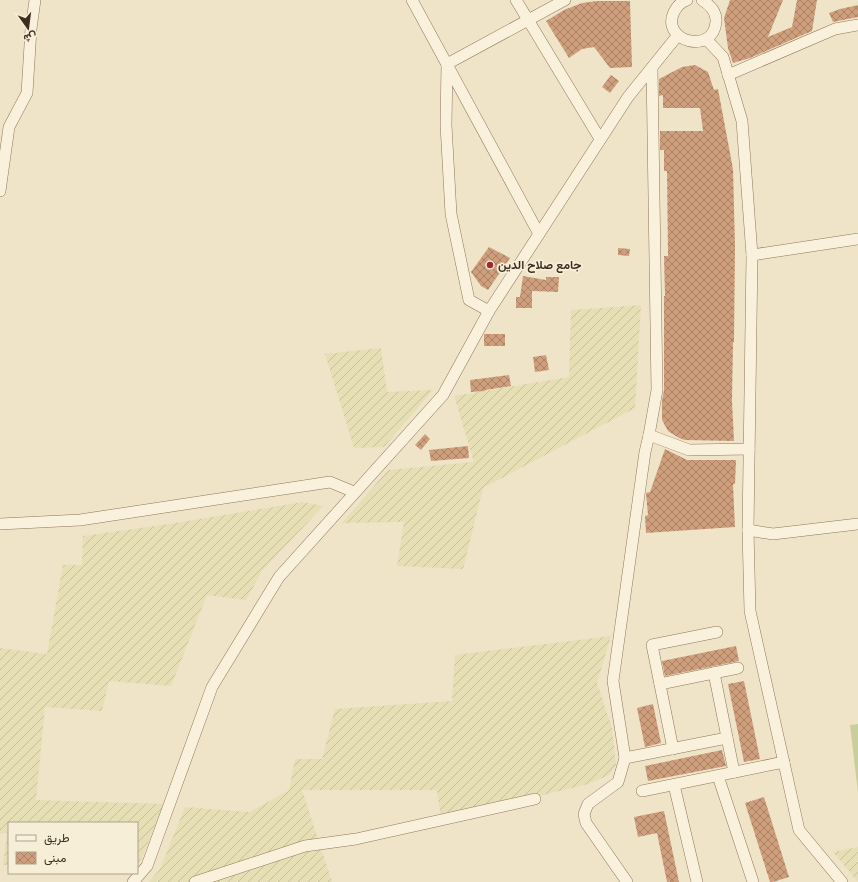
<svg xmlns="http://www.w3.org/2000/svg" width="858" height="882" viewBox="0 0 858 882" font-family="'Roboto Serif',Vazirmatn,serif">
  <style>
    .farmland { fill: url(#farmland-furrows) }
    .pitch { fill: #c9cf9b }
    .building { fill: url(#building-cross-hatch) }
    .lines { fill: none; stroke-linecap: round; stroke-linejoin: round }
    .minor-casing { stroke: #8d765c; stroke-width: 12 }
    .minor { stroke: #faf1dc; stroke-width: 11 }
    .poi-dot { fill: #9e2a2b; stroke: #f7eed8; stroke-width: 1.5 }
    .labels { text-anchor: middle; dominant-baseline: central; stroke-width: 3.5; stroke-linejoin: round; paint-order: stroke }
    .poi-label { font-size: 12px; font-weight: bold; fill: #3d2e20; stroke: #f7eed8; text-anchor: start }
  </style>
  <defs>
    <pattern id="farmland-furrows" width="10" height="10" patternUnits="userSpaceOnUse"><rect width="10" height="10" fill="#e6deb5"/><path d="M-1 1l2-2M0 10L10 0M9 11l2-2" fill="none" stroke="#c6bf9b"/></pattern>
    <pattern id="building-cross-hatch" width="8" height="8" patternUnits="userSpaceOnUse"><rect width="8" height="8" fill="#cf9f7d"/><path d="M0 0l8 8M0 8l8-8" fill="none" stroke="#a98266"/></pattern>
  </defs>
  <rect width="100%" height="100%" fill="#f0e4c8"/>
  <g class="farmland">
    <polygon points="641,305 635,408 483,488 463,569 397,566 404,522 342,523 388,470 474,462 454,396 569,377 571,310"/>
    <polygon points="381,348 387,392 433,390 384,447 354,448 325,354"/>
    <polygon points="303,502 323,506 262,571 246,600 207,595 171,686 109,681 102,711 45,707 36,800 164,804 140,862 137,862 137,823 9,823 9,865 3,865 7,833 0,834 0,648 47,654 63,565 82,565 83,536 176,523"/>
    <polygon points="611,636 597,683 612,728 616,765 609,775 589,784 441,819 437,790 302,790 332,882 149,882 160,869 185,807 250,812 289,790 295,759 322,759 335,709 452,701 455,655"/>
    <polygon points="858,847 858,882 833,852"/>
  </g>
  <polygon class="pitch" points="858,724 858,793 850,725"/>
  <g class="building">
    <polygon points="730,0 783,0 768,37 792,27 797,0 817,0 812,31 750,58 733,63 728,48 724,18"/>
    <polygon points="597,1 630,1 632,67 610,68 594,47 582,49 569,58 546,21 564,10 582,3"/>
    <polygon points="858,5 858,17 833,22 829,13 840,9"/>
    <polygon points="695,65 708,72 714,90 718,89 733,169 735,246 734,342 733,342 732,401 734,441 685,440 679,438 668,431 662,420 662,401 664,390 664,296 665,296 664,256 668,256 667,171 664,171 664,150 660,150 660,131 703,131 700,108 663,108 663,95 659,96 659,79 682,67"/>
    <polygon points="611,75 619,81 610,93 602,87"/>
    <polygon points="489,247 510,258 488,290 481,286 471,272"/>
    <polygon points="618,248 630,249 629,256 618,255"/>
    <polygon points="523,276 546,280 546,277 559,277 558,292 532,291 532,308 516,308 516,297 520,297"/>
    <rect x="484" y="334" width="21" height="12"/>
    <polygon points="546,355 549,370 535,372 533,357"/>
    <polygon points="509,375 511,386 485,390 485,391 471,392 470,380"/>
    <polygon points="425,434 430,439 421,450 415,445"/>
    <polygon points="468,446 469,458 431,461 429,450"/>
    <polygon points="665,449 687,460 736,460 735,484 733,484 735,527 646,533 645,516 648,515 646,493 650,492"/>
    <polygon points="736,646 739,661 665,676 662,661"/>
    <polygon points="744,681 760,759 744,762 728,684"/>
    <polygon points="653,704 661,743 645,747 637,708"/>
    <polygon points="722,750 726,766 648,781 645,766"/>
    <polygon points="764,797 789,877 773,882 770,882 745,803"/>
    <polygon points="664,811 679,882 667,882 657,833 638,837 634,817"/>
  </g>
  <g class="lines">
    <g class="minor-casing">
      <g id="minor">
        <polyline points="412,0 539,234"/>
        <polyline points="516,0 600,139"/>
        <path d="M687,0C681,2 677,6 674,12C660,41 713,56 716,22C717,12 710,5 702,0"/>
        <polyline points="706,39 723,57 742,121 752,255 748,530 750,611 799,830 842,882"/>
        <polyline points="652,68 657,390 649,435 689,450 749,449"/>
        <polyline points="728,75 835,29 858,25"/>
        <polyline points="0,191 9,127 27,93 31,29 35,0"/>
        <polyline points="752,255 858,239"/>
        <polyline points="489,311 469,300 451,214 446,125 447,64 565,0"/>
        <polyline points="0,524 80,520 330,482 354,492"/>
        <polyline points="748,530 773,534 858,524"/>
        <polyline points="714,673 734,772"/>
        <polyline points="660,684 738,668"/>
        <polyline points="673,749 652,645 717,632"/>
        <polyline points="625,758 727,738"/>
        <polyline points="718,776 753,882"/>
        <polyline points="674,785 697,882"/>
        <polyline points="642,791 784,762"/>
        <polyline points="133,882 147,866 212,687 279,577 443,395 489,311 628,97 678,35"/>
        <polyline points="195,882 305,846 356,839 535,799"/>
        <polyline points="627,882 586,823 584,814 588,804 618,782 625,758 613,681 645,452 649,435"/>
      </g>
    </g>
    <use href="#minor" class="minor"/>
  </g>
  <circle class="poi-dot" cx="490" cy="265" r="4"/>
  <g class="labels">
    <g class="poi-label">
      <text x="498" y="265">جامع صلاح الدين</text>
    </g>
  </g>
  <rect x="8" y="822" width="130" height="52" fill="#f7eed8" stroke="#ada18e"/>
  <rect x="16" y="835" width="20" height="6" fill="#faf1dc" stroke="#ada18e"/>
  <text x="44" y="842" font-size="12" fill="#3d2e20">طريق</text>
  <rect x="16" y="852" width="20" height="12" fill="url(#building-cross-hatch)" stroke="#ada18e"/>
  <text x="44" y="862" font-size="12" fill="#3d2e20">مبنى</text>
  <g transform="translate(28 28) rotate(166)" stroke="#f7eed8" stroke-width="3" paint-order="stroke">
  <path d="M0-3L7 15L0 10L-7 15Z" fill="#3d2e20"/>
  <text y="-6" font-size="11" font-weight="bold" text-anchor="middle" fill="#3d2e20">ش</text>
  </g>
</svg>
